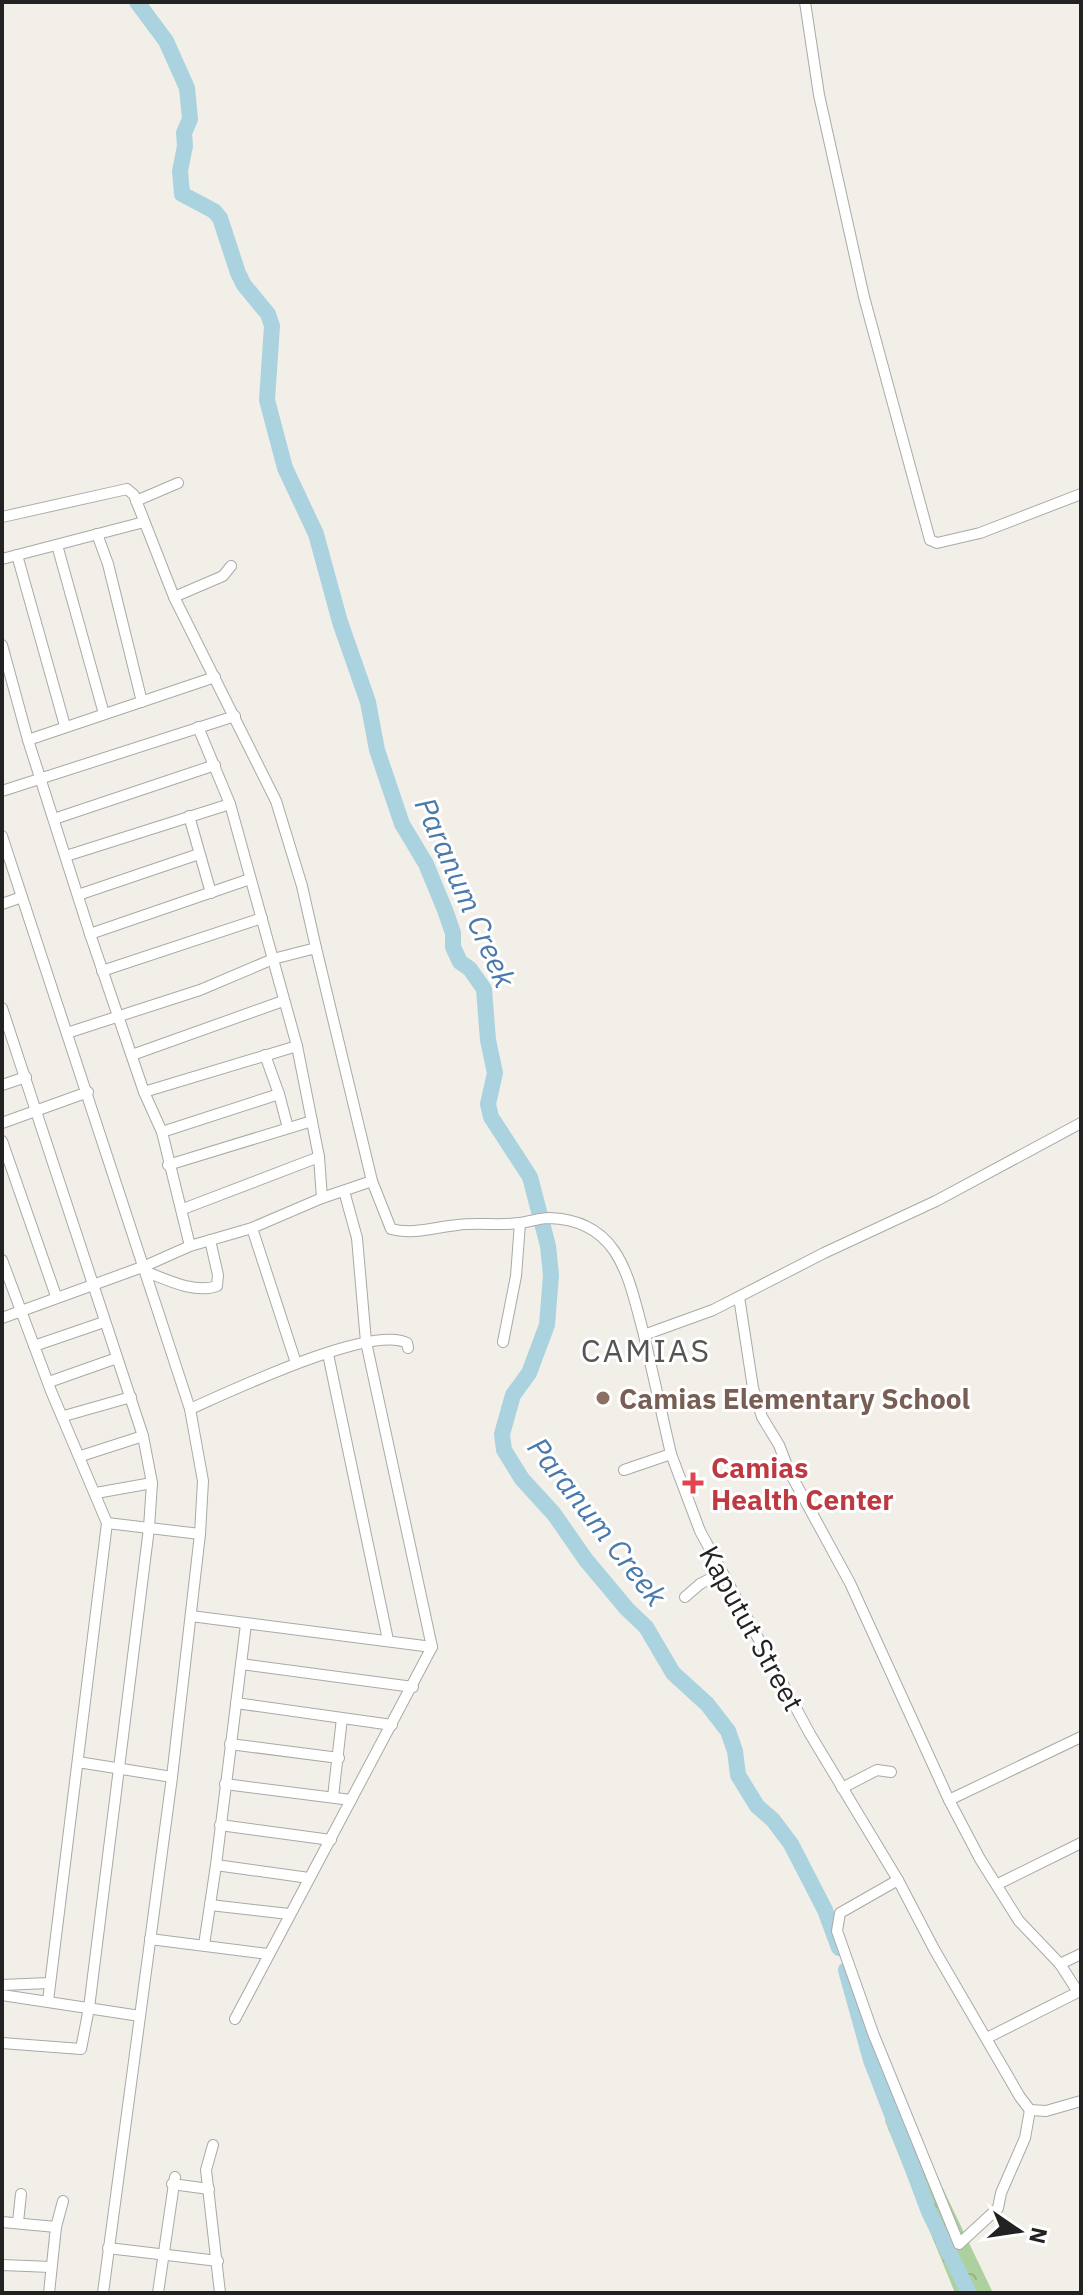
<svg xmlns="http://www.w3.org/2000/svg" width="1083" height="2295" viewBox="0 0 1083 2295" font-family="'IBM Plex Sans',sans-serif">
  <style>
    .forest { fill: url(#forest-crowns) }
    .lines { fill: none; stroke-linecap: round; stroke-linejoin: round }
    .river { stroke: #aad3df; stroke-width: 16 }
    .minor-casing { stroke: #a9a9a9; stroke-width: 12 }
    .minor { stroke: #fff; stroke-width: 10 }
    .education-dot { fill: #8d6e63; stroke: #fff; stroke-width: 3 }
    .health-dot { fill: #e0444e; stroke: #fff; stroke-width: 3 }
    .labels { text-anchor: middle; dominant-baseline: central; stroke-width: 6; stroke-linejoin: round; paint-order: stroke }
    .education-label { font-size: 28px; font-weight: bold; fill: #785e54; stroke: #fff; text-anchor: start }
    .health-label { font-size: 28px; font-weight: bold; fill: #be3a42; stroke: #fff; text-anchor: start }
    .street-label { font-size: 28px; fill: #222; stroke: #fff }
    .water-label { font-size: 30px; font-style: italic; fill: #4a7aab; stroke: #fff }
    .quarter-label { font-size: 32px; letter-spacing: 2px; fill: #555; stroke: #fff }
  </style>
  <defs>
    <pattern id="forest-crowns" width="20" height="18" patternUnits="userSpaceOnUse" patternTransform="scale(2)"><rect width="20" height="18" fill="#add19e"/><path d="M2 6a3 3 0 1 1 6 0M12 15a3 3 0 1 1 6 0" fill="none" stroke="#95b388"/></pattern>
  </defs>
  <rect width="100%" height="100%" fill="#f2efe9"/>
  <polygon class="forest" points="901,2101 993,2293 955,2293 885,2121"/>
  <g class="lines">
    <g class="river">
      <polyline points="137,2 166,41 187,88 190,119 184,133 185,146 180,171 182,194 214,211 220,218 238,273 244,285 268,314 272,326 267,400 285,468 316,534 340,622 368,702 377,750 402,824 426,864 445,910 453,933 453,947 460,962 470,969 484,989 488,1040 495,1073 488,1104 491,1117 530,1177 548,1246 551,1275 547,1325 529,1373 513,1395 502,1434 504,1450 522,1479 554,1514 586,1560 627,1609 646,1627 673,1673 707,1704 728,1731 735,1751 738,1775 757,1806 773,1820 791,1844 825,1910 839,1948"/>
      <polyline points="846,1970 871,2060 913,2169 929,2212 969,2293"/>
    </g>
    <g class="minor-casing">
      <g id="minor">
        <polyline points="805,2 819,95 864,297 930,540 937,543 980,533 1081,494"/>
        <polyline points="136,501 178,483"/>
        <polyline points="2,517 127,489 134,495 174,597 276,801 302,886 316,948"/>
        <polyline points="97,534 108,564 142,702"/>
        <polyline points="57,545 104,714"/>
        <polyline points="17,555 65,726"/>
        <polyline points="2,559 144,522"/>
        <polyline points="174,597 223,576 231,566"/>
        <polyline points="2,645 28,740 90,934 144,1092 162,1132 190,1246"/>
        <polyline points="198,727 230,804 297,1046 319,1157 322,1198"/>
        <polyline points="28,740 215,677"/>
        <polyline points="2,791 235,716"/>
        <polyline points="189,816 211,893"/>
        <polyline points="54,819 215,765"/>
        <polyline points="2,836 190,1409 203,1481 200,1534 172,1777 103,2293"/>
        <polyline points="66,856 230,804"/>
        <polyline points="78,895 199,854"/>
        <polyline points="2,904 22,897"/>
        <polyline points="90,934 250,879"/>
        <polyline points="102,971 262,918"/>
        <polyline points="2,1008 143,1436 152,1483 149,1528 89,2008 81,2049 2,2043"/>
        <path d="M67,1033L200,990L273,959L316,948L372,1181L391,1229C412,1235 436,1227 457,1225C478,1222 499,1226 519,1223C529,1222 539,1218 549,1218C621,1220 629,1280 644,1335"/>
        <polyline points="132,1055 283,1001"/>
        <polyline points="265,1055 279,1094 288,1128"/>
        <polyline points="2,1085 26,1077"/>
        <polyline points="144,1092 297,1046"/>
        <polyline points="2,1123 88,1092"/>
        <polyline points="1081,1123 936,1201 824,1253 713,1310 644,1335 671,1454 700,1531 810,1734 898,1880 934,1949 1020,2097 1030,2110 1046,2111 1081,2101"/>
        <polyline points="162,1132 279,1094"/>
        <polyline points="2,1141 56,1296"/>
        <polyline points="168,1165 312,1121"/>
        <polyline points="183,1209 319,1157"/>
        <polyline points="252,1228 296,1363"/>
        <polyline points="2,1260 51,1391 107,1523 48,2001"/>
        <path d="M147,1272C167,1280 196,1294 217,1286L218,1275L210,1240"/>
        <polyline points="739,1297 753,1388 762,1417 779,1445 789,1471 850,1583 949,1800 980,1859 1019,1921 1060,1964"/>
        <polyline points="2,1318 145,1266 190,1246 252,1228 322,1198 372,1181"/>
        <polyline points="503,1342 516,1276 520,1223"/>
        <polyline points="34,1346 104,1322"/>
        <polyline points="328,1354 388,1640"/>
        <polyline points="49,1382 117,1358"/>
        <path d="M190,1409C229,1392 371,1324 407,1343L408,1348"/>
        <polyline points="64,1416 131,1397"/>
        <polyline points="81,1456 143,1436"/>
        <polyline points="624,1470 671,1454"/>
        <polyline points="96,1493 152,1483"/>
        <polyline points="107,1523 200,1534"/>
        <polyline points="685,1597 700,1584 721,1573"/>
        <polyline points="191,1616 432,1647"/>
        <polyline points="241,1664 413,1687"/>
        <polyline points="236,1703 392,1725"/>
        <polyline points="230,1744 339,1758"/>
        <polyline points="78,1762 172,1777"/>
        <polyline points="225,1784 351,1800"/>
        <polyline points="842,1788 877,1770 891,1772"/>
        <polyline points="333,1797 342,1718"/>
        <polyline points="949,1800 1081,1737"/>
        <polyline points="220,1825 331,1840"/>
        <polyline points="216,1865 309,1878"/>
        <polyline points="898,1880 840,1913 837,1931 873,2033 959,2244 998,2208 1001,2193 1025,2138 1030,2110"/>
        <polyline points="998,1884 1081,1843"/>
        <polyline points="210,1905 289,1914"/>
        <polyline points="150,1939 268,1954"/>
        <polyline points="204,1945 216,1865 246,1624"/>
        <polyline points="2,1985 49,1983"/>
        <polyline points="2,1995 140,2016"/>
        <polyline points="235,2019 432,1647 366,1342 357,1238 344,1191"/>
        <polyline points="987,2038 1078,1992 1060,1964 1081,1954"/>
        <polyline points="213,2145 206,2170 220,2293"/>
        <polyline points="172,2184 209,2189"/>
        <polyline points="2,2222 56,2227"/>
        <polyline points="18,2222 21,2194"/>
        <polyline points="108,2248 218,2261"/>
        <polyline points="2,2265 51,2267"/>
        <polyline points="49,2293 56,2227 63,2201"/>
        <polyline points="158,2293 175,2177"/>
      </g>
    </g>
    <use href="#minor" class="minor"/>
  </g>
  <circle class="education-dot" cx="603" cy="1398" r="8"/>
  <path class="health-dot" d="M689 1471h8v8h8v8h-8v8h-8v-8h-8v-8h8z"/>
  <g class="labels">
    <g class="education-label">
      <text x="619" y="1398">Camias Elementary School</text>
    </g>
    <g class="health-label">
      <text x="711" y="1467">Camias<tspan x="711" dy="32">Health Center</tspan></text>
    </g>
    <g class="street-label">
      <text transform="translate(752 1628) rotate(61)">Kaputut Street</text>
    </g>
    <g class="water-label">
      <text transform="translate(466 892) rotate(66)">Paranum Creek</text>
      <text transform="translate(598 1521) rotate(52)">Paranum Creek</text>
    </g>
    <g class="quarter-label">
      <text x="646" y="1350">CAMIAS</text>
    </g>
  </g>
  <rect width="1083" height="2295" fill="none" stroke="#222222" stroke-width="8"/>
  <g transform="translate(1019 2231) rotate(103)" stroke="#ffffff" stroke-width="6" paint-order="stroke">
  <path d="M0-6L14 30L0 20L-14 30Z" fill="#222222"/>
  <text y="-12" font-size="22" font-weight="bold" text-anchor="middle" fill="#222222">N</text>
  </g>
</svg>
